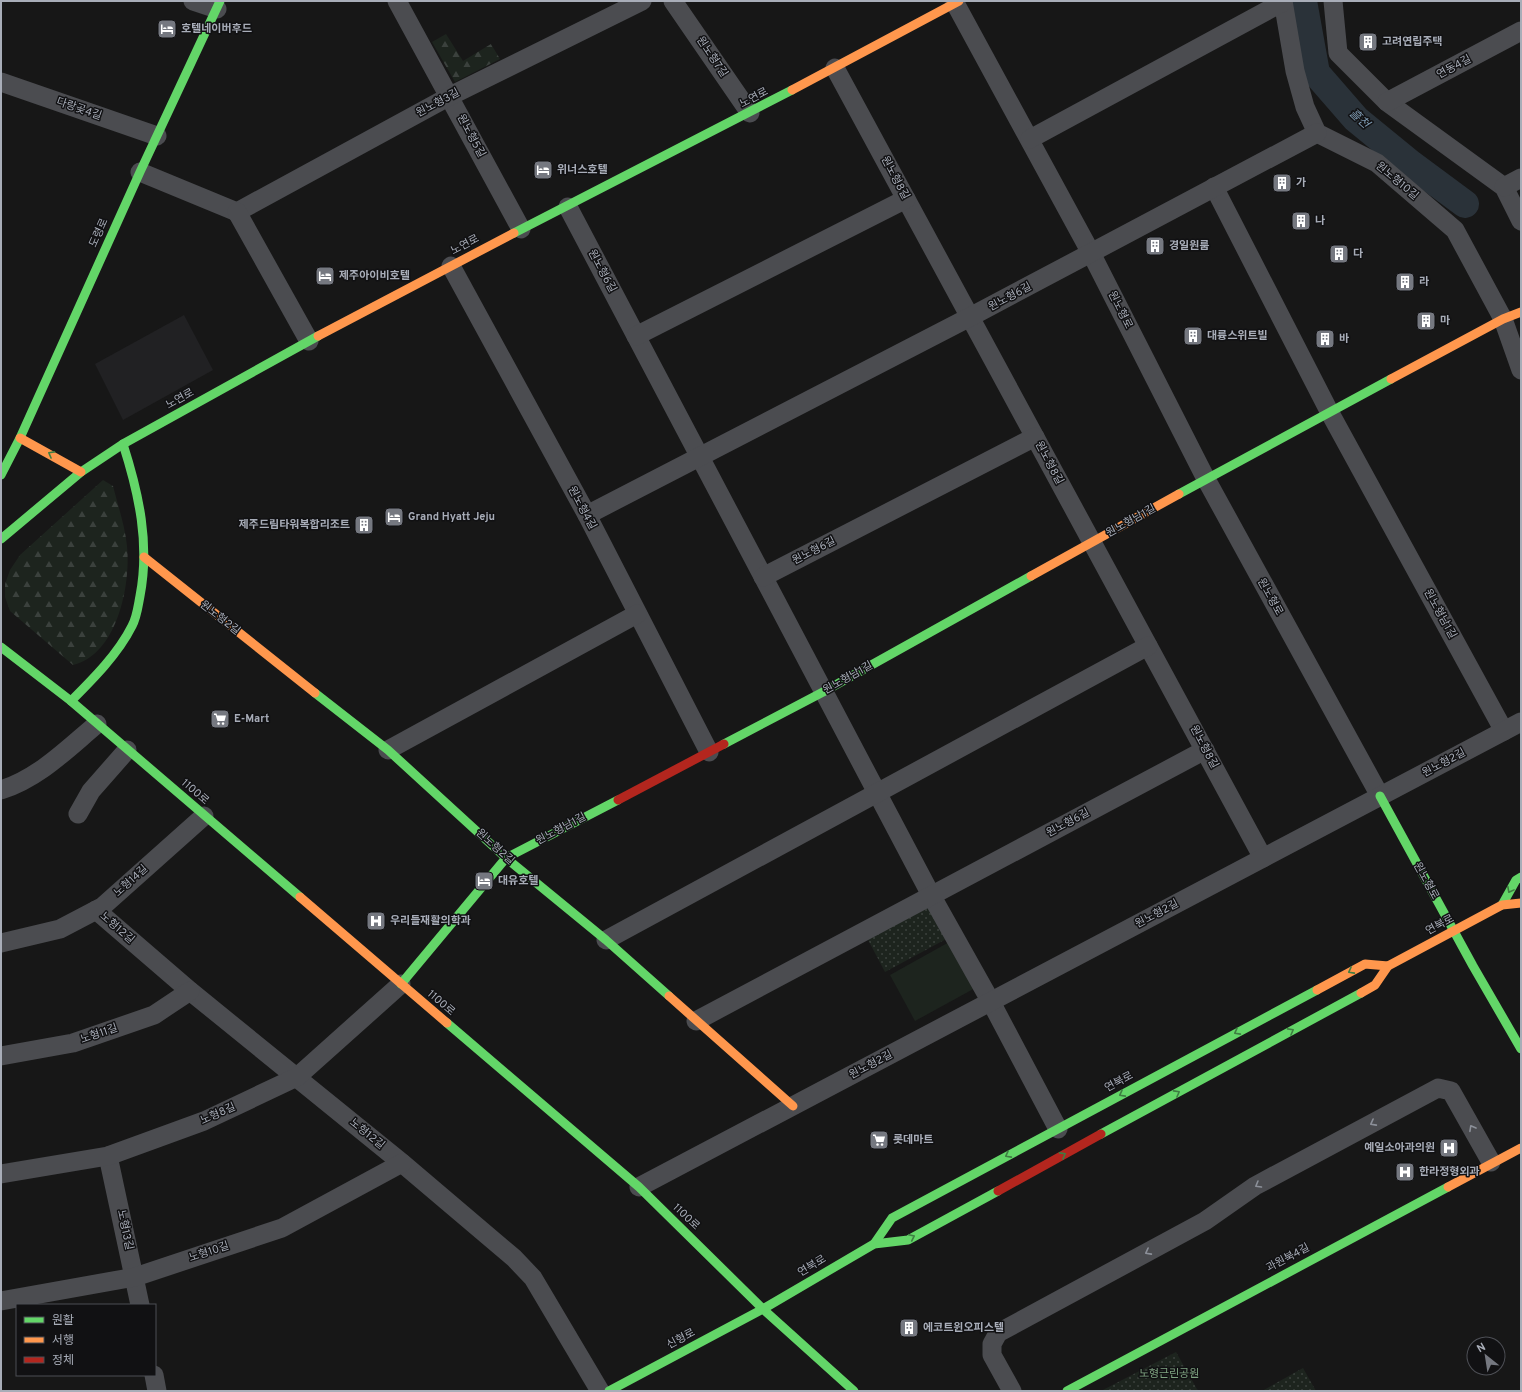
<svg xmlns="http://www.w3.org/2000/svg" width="1522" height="1392" viewBox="0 0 1522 1392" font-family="Overpass,'Noto Sans KR',sans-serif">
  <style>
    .built { fill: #212123 }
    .grass { fill: url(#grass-dots) }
    .forest { fill: url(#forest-firs) }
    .pitch { fill: #1d241e }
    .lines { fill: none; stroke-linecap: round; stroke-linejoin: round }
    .river { stroke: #2a3239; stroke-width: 28 }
    .street { stroke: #4b4c50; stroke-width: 19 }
    .fast { stroke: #63d668; stroke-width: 9 }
    .slow { stroke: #ff974d; stroke-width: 9 }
    .jam { stroke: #b3261e; stroke-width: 9 }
    .oneway { stroke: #3e7d42 }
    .oneway2 { stroke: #8c9099 }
    .labels { text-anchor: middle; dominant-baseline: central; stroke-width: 3; stroke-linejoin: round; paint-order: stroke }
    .poi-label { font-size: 11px; font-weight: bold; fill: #a8adb8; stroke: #111113; text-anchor: start }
    .street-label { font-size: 11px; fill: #a8adb8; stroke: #111113 }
    .park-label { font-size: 11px; fill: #7fa381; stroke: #111113 }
    .water-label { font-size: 12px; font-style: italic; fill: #7f9bb3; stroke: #111113 }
  </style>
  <defs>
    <pattern id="grass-dots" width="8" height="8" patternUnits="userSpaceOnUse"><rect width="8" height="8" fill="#1d241e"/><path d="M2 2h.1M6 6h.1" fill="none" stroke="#3b413d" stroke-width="1.8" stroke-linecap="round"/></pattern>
    <pattern id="forest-firs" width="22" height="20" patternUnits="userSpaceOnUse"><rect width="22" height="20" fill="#1d241e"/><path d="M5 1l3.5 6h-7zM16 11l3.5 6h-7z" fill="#3b413d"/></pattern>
  </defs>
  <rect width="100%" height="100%" fill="#171717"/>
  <polygon class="built" points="184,315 213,370 123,420 95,364"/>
  <g class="grass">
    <polygon points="928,902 948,938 885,972 866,936"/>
    <polygon points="1176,1352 1198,1391 1101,1391"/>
    <polygon points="1303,1368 1316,1391 1262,1391"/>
  </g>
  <g class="forest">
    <polygon points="446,34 463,61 491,44 500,59 455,82 432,42"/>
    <path d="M103,480L113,486C118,506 125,526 127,546C131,585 117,655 73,665L10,611L5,597V584L10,570L20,555Z"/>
  </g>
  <polygon class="pitch" points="951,941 977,987 915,1021 890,975"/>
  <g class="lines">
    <polyline class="river" points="1303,1 1316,73 1356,119 1411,164 1465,204"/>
    <g class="street">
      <polyline points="193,1 217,9"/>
      <polyline points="397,1 521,229"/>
      <polyline points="673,1 750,113"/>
      <polyline points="1283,1 1295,71 1305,107 1317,133 1377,163 1455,230 1503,319 1521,370"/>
      <polyline points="1333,1 1338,53 1387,102 1504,187 1521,221"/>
      <polyline points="955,3 1091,253 1206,479 1380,796"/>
      <polyline points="835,68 1263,858"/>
      <polyline points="1,82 157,136"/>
      <polyline points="1387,102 1521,31"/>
      <polyline points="1030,139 1283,2"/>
      <polyline points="140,172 237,212 450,96 642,1"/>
      <polyline points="1214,187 1330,413 1504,731"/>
      <polyline points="1504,187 1521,178"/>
      <polyline points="568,207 931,895 991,1002 1058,1129"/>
      <polyline points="237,212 309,341"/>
      <polyline points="451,266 587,515 709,752"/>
      <polyline points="636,336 906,199"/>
      <polyline points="587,515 970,317 1317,133"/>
      <polyline points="763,577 1035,437"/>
      <polyline points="388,750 637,614"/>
      <path d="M1,790C39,778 67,749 97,724"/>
      <polyline points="78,814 91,791 127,750"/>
      <polyline points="96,910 190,991 402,1163 514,1258 533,1278 600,1391"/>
      <polyline points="606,940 1148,646"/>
      <polyline points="1,943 60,929 102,907 204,816"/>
      <polyline points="696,1021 1205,750"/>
      <polyline points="1,1056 73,1043 154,1015 190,991"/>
      <polyline points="108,1156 140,1305"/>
      <polyline points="1,1174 108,1156 204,1121 297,1077 401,984"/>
      <polyline points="639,1187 1521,722"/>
      <polyline points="1,1301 135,1277 282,1228 402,1163"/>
      <polyline points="154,1375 157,1391"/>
      <polyline points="1012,1391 992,1355 992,1344 998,1333 1205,1221 1255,1186 1438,1088 1451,1091 1491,1162"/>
    </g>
    <g class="fast">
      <polyline points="514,233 792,90"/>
      <polyline points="1,475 20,438 140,172 220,1"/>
      <polyline points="1179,494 1391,379"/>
      <polyline points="1,539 81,472 123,444 318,336"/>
      <polyline points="1,647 71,701 300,897"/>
      <polyline points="315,693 388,750 506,858 606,940 669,996"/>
      <path d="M71,701C93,679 118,654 132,626C137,617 138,606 140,596C150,544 139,494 123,444"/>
      <polyline points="724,744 823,692 1031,576"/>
      <polyline points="1380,796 1473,966 1521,1049"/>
      <polyline points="1502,905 1516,880 1521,877"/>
      <polyline points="401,984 506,858 618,800"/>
      <polyline points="447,1023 639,1187 763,1309 854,1391"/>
      <polyline points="1101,1134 1361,993"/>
      <polyline points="874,1244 892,1218 1317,990"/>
      <polyline points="609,1391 763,1309 874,1244 908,1240 998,1191"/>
      <polyline points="1067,1391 1448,1187"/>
    </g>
    <g class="slow">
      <polyline points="792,90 959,1"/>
      <polyline points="318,336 514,233"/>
      <polyline points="1391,379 1503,319 1521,312"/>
      <polyline points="20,438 81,472"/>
      <polyline points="144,557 315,693"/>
      <polyline points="1031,576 1179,494"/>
      <polyline points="300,897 447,1023"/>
      <polyline points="1317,990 1365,964 1388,966"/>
      <polyline points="1361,993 1375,985 1388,966 1502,905 1521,903"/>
      <polyline points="669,996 793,1106"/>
      <polyline points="1448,1187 1521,1148"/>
    </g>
    <g class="jam">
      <polyline points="618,800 724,744"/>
      <polyline points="998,1191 1101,1134"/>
    </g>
  </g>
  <defs><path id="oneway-chevron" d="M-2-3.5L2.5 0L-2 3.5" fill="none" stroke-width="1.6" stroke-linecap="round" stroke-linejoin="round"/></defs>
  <g class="oneway">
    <use href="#oneway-chevron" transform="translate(51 454) rotate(-151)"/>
    <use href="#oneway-chevron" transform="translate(1510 890) rotate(118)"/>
    <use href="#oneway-chevron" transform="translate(1351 971) rotate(152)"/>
    <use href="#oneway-chevron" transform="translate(1291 1031) rotate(-29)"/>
    <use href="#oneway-chevron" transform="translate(1237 1032) rotate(152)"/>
    <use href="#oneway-chevron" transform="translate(1177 1093) rotate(-29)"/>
    <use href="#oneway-chevron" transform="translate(1122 1094) rotate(152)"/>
    <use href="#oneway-chevron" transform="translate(1008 1155) rotate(152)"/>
    <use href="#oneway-chevron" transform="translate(1063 1155) rotate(-29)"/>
    <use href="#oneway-chevron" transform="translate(912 1237) rotate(-25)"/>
  </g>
  <g class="oneway2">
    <use href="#oneway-chevron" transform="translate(1373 1123) rotate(152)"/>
    <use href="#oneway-chevron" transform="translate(1472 1128) rotate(-119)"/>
    <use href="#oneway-chevron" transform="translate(1258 1185) rotate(150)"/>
    <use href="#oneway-chevron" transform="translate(1148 1252) rotate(152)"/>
  </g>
  <defs>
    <g id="hotel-square" transform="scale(1)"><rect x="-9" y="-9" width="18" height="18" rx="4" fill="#757880" stroke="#111113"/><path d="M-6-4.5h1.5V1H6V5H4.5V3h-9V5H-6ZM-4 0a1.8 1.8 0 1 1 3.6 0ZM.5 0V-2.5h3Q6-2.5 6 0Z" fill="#fff"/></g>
    <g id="building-square" transform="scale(1)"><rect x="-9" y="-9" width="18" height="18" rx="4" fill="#757880" stroke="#111113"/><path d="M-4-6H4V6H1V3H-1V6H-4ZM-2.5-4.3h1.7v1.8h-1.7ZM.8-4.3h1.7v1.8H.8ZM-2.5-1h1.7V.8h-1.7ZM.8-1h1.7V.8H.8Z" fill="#fff"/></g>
    <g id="supermarket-square" transform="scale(1)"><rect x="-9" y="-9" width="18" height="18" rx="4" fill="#757880" stroke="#111113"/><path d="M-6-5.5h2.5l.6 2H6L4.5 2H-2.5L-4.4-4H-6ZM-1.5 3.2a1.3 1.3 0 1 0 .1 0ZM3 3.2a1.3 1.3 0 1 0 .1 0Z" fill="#fff"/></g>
    <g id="hospital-square" transform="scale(1)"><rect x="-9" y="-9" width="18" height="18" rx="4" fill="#757880" stroke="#111113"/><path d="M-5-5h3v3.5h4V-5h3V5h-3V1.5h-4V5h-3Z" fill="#fff"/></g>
  </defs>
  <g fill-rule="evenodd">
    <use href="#hotel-square" x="167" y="29"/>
    <use href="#building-square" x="1368" y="42"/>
    <use href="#hotel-square" x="543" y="170"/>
    <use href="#building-square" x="1282" y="183"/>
    <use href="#building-square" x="1301" y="221"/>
    <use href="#building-square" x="1155" y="246"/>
    <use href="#building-square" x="1339" y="254"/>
    <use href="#hotel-square" x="325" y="276"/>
    <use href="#building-square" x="1405" y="282"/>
    <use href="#building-square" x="1426" y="321"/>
    <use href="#building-square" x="1193" y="336"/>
    <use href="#building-square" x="1325" y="339"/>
    <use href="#hotel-square" x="394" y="517"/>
    <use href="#building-square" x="364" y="525"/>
    <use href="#supermarket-square" x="220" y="719"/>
    <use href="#hotel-square" x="484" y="881"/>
    <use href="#hospital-square" x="376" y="921"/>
    <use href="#supermarket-square" x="879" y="1140"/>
    <use href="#hospital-square" x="1449" y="1148"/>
    <use href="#hospital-square" x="1405" y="1172"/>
    <use href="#building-square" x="909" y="1328"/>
  </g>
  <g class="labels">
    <g class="poi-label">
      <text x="181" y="29">호텔네이버후드</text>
      <text x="1382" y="42">고려연립주택</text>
      <text x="557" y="170">위너스호텔</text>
      <text x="1296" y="183">가</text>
      <text x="1315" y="221">나</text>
      <text x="1169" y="246">경일원룸</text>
      <text x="1353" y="254">다</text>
      <text x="339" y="276">제주아이비호텔</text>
      <text x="1419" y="282">라</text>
      <text x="1440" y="321">마</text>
      <text x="1207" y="336">대륭스위트빌</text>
      <text x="1339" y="339">바</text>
      <text x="408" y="517">Grand Hyatt Jeju</text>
      <text x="350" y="525" text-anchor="end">제주드림타워복합리조트</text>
      <text x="234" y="719">E-Mart</text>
      <text x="498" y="881">대유호텔</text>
      <text x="390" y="921">우리들재활의학과</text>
      <text x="893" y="1140">롯데마트</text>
      <text x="1435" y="1148" text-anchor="end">예일소아과의원</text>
      <text x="1419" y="1172">한라정형외과</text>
      <text x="923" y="1328">에코트윈오피스텔</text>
    </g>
    <g class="street-label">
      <text transform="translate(712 57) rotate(56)">원노형7길</text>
      <text transform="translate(1454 67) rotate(-28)">연동4길</text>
      <text transform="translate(754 98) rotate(-28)">노연로</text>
      <text transform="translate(438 103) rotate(-28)">원노형3길</text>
      <text transform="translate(79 109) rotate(19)">다랑곶4길</text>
      <text transform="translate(471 136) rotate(62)">원노형5길</text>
      <text transform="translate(895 178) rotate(62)">원노형8길</text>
      <text transform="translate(1397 181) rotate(40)">원노형10길</text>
      <text transform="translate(99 233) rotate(-66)">도령로</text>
      <text transform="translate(465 245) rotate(-28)">노연로</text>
      <text transform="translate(602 271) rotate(62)">원노형6길</text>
      <text transform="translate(1010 297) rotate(-28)">원노형6길</text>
      <text transform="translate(1120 310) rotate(63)">원노형로</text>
      <text transform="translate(180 399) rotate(-29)">노연로</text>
      <text transform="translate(1049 463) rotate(62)">원노형8길</text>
      <text transform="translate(582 508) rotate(62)">원노형4길</text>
      <text transform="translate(1131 521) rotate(-29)">원노형남1길</text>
      <text transform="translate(814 551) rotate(-27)">원노형6길</text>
      <text transform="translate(1270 597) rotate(61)">원노형로</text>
      <text transform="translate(1440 614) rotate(61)">원노형남1길</text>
      <text transform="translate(220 618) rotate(38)">원노형2길</text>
      <text transform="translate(848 678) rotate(-29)">원노형남1길</text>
      <text transform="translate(1204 747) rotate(62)">원노형8길</text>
      <text transform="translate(1444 763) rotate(-28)">원노형2길</text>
      <text transform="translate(195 792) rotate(41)">1100로</text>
      <text transform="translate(1068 823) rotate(-28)">원노형6길</text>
      <text transform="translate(561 829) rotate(-28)">원노형남1길</text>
      <text transform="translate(495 847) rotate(42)">원노형2길</text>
      <text transform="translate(131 881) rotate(-42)">노형14길</text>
      <text transform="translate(1426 881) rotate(61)">원노형로</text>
      <text transform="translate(1157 914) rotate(-28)">원노형2길</text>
      <text transform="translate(1440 925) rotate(-28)">연북로</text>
      <text transform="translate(117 928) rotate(41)">노형12길</text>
      <text transform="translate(441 1003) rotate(41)">1100로</text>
      <text transform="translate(99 1034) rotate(-19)">노형11길</text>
      <text transform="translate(871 1065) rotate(-28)">원노형2길</text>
      <text transform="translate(1119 1082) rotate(-28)">연북로</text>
      <text transform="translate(218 1114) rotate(-24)">노형8길</text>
      <text transform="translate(367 1134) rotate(39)">노형12길</text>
      <text transform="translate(686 1217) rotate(44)">1100로</text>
      <text transform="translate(125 1230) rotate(78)">노형13길</text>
      <text transform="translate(209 1252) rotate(-18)">노형10길</text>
      <text transform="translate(1288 1258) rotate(-28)">과원북4길</text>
      <text transform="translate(812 1266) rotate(-31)">연북로</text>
      <text transform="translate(681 1339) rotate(-28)">신형로</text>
    </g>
    <g class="park-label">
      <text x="1169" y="1374">노형근린공원</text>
    </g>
    <g class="water-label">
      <text transform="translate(1359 119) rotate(43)">흘천</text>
    </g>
  </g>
  <rect width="1522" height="1392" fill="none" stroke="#a8adb8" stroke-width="4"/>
  <rect x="16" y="1304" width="140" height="72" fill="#111113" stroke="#4d4f55"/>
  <rect x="24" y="1317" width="20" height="6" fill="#63d668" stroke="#4d4f55"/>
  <text x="52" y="1324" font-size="12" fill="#a8adb8">원활</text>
  <rect x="24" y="1337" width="20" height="6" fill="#ff974d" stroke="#4d4f55"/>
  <text x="52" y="1344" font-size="12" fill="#a8adb8">서행</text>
  <rect x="24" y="1357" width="20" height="6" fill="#b3261e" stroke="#4d4f55"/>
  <text x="52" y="1364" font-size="12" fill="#a8adb8">정체</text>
  <g transform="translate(1486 1356) rotate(330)"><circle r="19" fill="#111113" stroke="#4d4f55"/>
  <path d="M0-3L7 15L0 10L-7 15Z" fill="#757880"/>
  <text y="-6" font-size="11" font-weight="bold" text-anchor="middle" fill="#a8adb8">N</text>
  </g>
</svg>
